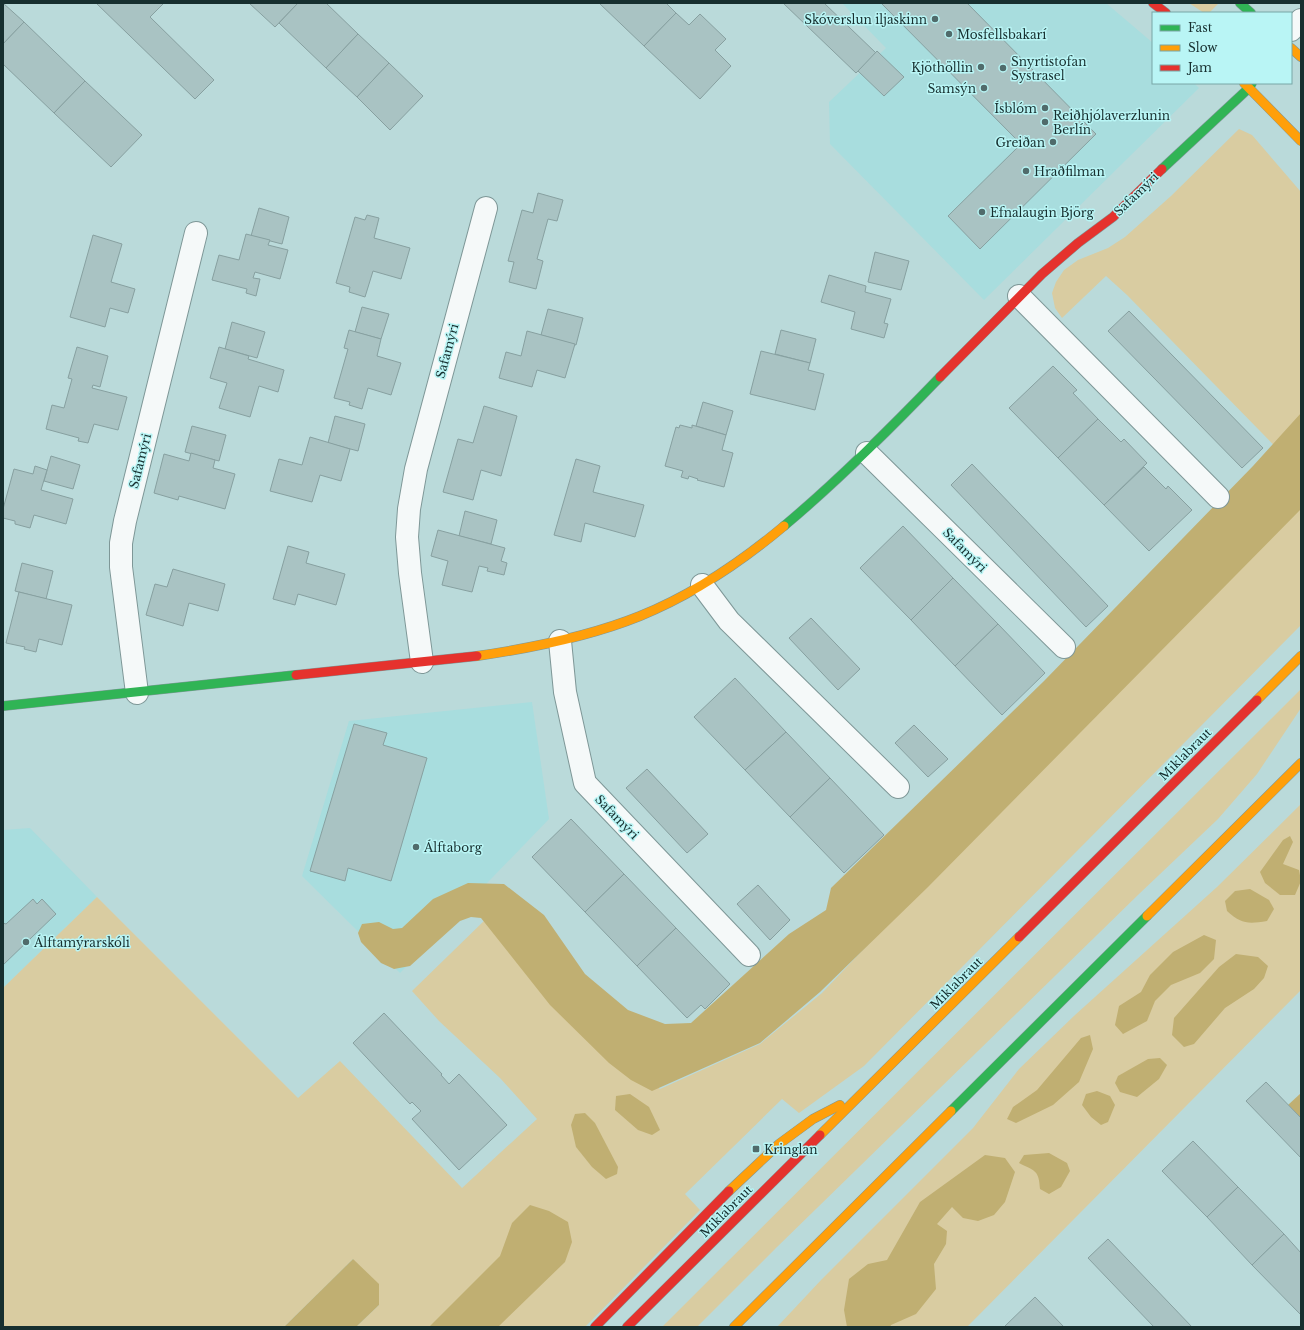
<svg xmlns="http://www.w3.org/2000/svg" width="1304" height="1330" viewBox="0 0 1304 1330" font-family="'Libre Baskerville',serif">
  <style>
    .built { fill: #a8ddde }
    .green { fill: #d9cca1 }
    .forest { fill: #c0af72 }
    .building { fill: #a9c3c3; stroke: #87a0a0 }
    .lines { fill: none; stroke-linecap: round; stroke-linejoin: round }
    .street-casing { stroke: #7e9797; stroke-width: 24 }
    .fast-casing { stroke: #7e9797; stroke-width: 10 }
    .slow-casing { stroke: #7e9797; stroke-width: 10 }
    .jam-casing { stroke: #7e9797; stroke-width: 10 }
    .street { stroke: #f5f9f9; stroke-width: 22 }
    .fast { stroke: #30b455; stroke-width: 9 }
    .slow { stroke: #ff9f0a; stroke-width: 9 }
    .jam { stroke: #e5322d; stroke-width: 9 }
    .poi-dot { fill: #506b6b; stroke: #b9f5f5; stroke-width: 1.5 }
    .labels { text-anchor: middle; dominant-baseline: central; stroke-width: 3; stroke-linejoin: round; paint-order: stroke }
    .poi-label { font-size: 12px; fill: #172f2f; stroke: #b9f5f5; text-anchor: start }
    .street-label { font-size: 12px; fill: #172f2f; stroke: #b9f5f5 }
  </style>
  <rect width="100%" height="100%" fill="#badada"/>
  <g class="built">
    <polygon points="842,3 1106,3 1153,43 1153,83 1194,83 1199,88 984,300 830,144 829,102 886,48"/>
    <polygon points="532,702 549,819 400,973 302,876 349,721"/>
    <polygon points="30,828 97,897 3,988 3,830"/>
  </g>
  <g class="green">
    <polygon points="1189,3 1219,3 1209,13 1204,13"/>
    <polygon points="1239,129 1252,135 1301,192 1301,473 1127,295 1106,276 1062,318 1055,308 1052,293 1056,282 1064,270 1078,260 1108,248 1125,237 1171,196"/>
    <polygon points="1301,505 1301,625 864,1066 799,1113 782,1099 685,1194 700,1210 585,1327 356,1327 379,1305 353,1259 284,1327 3,1327 3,988 97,897 298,1098 340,1061 462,1188 537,1119 500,1078 439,1021 412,991 487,918 660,1089 760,1044 822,993 900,911"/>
    <polygon points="1301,689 1301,708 1257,774 1218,819 1139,894 776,1248 697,1327 662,1327"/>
    <polygon points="1301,804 1301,990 967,1327 777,1327 822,1279 973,1128 1019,1069 1075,1015 1217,887"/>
  </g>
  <g class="forest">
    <polygon points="1301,413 1301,509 928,887 820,992 760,1043 652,1091 631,1080 609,1063 550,1005 481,918 471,917 460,921 410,966 394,969 381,963 361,942 358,933 362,924 379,922 393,929 402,928 433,899 468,883 504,884 544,915 585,974 628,1010 665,1024 691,1023 789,934 826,910 831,888 1044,681 1253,466"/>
    <polygon points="1290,836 1293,842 1283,864 1299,870 1301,881 1295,895 1280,895 1265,883 1260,872 1283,840"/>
    <path d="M1250,889L1269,900L1274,909L1267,921C1248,924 1241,924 1227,911L1225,901L1235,891Z"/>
    <polygon points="1204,935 1216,940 1214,959 1200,973 1171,985 1155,1001 1147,1021 1123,1034 1115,1025 1119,1006 1141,992 1150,975 1173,952"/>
    <polygon points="1236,954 1258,957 1268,966 1264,978 1254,989 1225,1008 1194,1044 1184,1047 1172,1035 1174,1018 1219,967"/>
    <polygon points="1090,1035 1093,1049 1079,1082 1053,1105 1016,1123 1007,1119 1013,1107 1037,1090 1081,1038"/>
    <polygon points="1160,1058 1167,1065 1159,1079 1137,1097 1120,1092 1115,1083 1118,1076 1148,1059"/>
    <polygon points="1097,1091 1110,1096 1115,1105 1108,1122 1101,1125 1091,1117 1082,1105 1086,1094"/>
    <polygon points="1301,1093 1301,1118 1288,1105"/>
    <polygon points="630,1094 649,1107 660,1130 652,1135 638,1130 615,1110 616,1096"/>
    <polygon points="585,1113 595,1123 618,1167 617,1174 606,1179 592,1167 576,1147 571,1125 575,1114"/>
    <path d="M1049,1153L1067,1163L1070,1171L1061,1187L1049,1194L1040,1189C1039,1170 1035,1171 1019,1163L1024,1155Z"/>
    <polygon points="985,1155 1005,1158 1015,1172 1005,1202 994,1215 978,1221 963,1218 952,1207 937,1224 947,1231 946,1244 934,1264 936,1289 916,1314 891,1325 890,1327 847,1327 844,1310 849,1279 868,1264 887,1260 920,1202"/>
    <polygon points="530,1205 549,1211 568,1222 572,1242 565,1262 498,1327 429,1327 500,1256 512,1223"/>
    <polygon points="353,1259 379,1284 379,1305 356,1327 284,1327"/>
  </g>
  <g class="building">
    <polygon points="3,3 24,22 3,44"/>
    <polygon points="96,3 164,3 150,17 214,80 195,99"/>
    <polygon points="249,3 298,3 275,27"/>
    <polygon points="298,3 326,3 358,34 326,68 279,23"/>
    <polygon points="599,3 666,3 676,13 644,46"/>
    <polygon points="783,3 824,3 876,53 856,73"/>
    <polygon points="881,3 967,3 1096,134 980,249 948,216 1021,144"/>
    <polygon points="676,13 689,25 700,14 726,39 715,50 731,66 700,99 644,46"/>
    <polygon points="24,22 85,81 54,113 3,64 3,44"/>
    <polygon points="358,34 389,63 357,97 326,68"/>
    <polygon points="877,51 904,77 884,96 858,71"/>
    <polygon points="389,63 423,96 390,130 357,97"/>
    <polygon points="85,81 142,135 111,167 54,113"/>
    <polygon points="538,193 563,200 557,221 548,219 537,259 543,261 536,289 509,282 514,262 508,261 522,210 533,213"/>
    <polygon points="259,208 289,217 282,244 251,236"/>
    <polygon points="367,215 379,218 374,238 410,248 401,279 373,271 365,297 349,292 350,287 336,283 355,217 365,220"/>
    <polygon points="246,234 270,240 268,245 288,250 280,279 255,272 253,278 260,279 256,296 246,293 247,289 212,280 219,255 239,260"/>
    <polygon points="93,235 122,244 111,282 135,289 128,313 110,308 105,327 70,317"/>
    <polygon points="875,252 909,261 901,290 868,282"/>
    <polygon points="829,275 866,286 865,292 891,299 884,323 888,324 884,338 851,329 855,312 821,302"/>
    <polygon points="362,307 389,314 381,339 355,332"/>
    <polygon points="548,309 583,318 576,345 541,335"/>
    <polygon points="1129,311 1263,448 1242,468 1108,331"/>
    <polygon points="232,322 265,332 257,358 225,349"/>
    <polygon points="349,330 381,339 377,356 401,363 391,395 368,388 362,409 349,405 350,402 334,398 348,349 344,348"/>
    <polygon points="781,330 816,339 810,363 775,354"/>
    <polygon points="527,331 575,344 565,378 537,370 532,387 499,378 506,352 521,356"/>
    <polygon points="77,347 108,356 100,387 93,385 92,388 127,397 118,430 94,424 88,443 78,441 79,438 46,429 52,405 64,408 72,379 68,378"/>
    <polygon points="219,347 249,356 248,359 284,370 278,392 259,386 250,417 219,408 227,383 210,378"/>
    <polygon points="761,351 810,363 808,370 824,374 815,410 750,394"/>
    <polygon points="1053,366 1077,390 1073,393 1098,419 1058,458 1009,408"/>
    <polygon points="703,402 733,411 726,435 696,426"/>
    <polygon points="484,406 517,416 501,476 481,470 473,500 443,492 458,439 473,443"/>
    <polygon points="335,416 365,424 358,451 328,443"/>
    <polygon points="1098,419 1121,442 1124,439 1147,463 1104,505 1058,458"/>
    <polygon points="680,425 692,428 692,425 726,435 722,450 733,453 724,487 697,480 698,479 689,476 688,479 681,477 683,471 665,466 676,427 679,428"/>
    <polygon points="192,426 226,435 219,461 185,452"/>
    <polygon points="310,437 350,449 341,481 320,475 312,502 270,491 279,459 302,465"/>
    <polygon points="191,453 215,460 213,468 235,474 225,509 179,496 178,500 154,493 164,454 189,461"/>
    <polygon points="51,456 80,465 73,489 44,481"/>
    <polygon points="576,459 600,466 593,492 644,505 635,537 585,523 581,542 554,535"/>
    <polygon points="972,464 1108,606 1086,627 951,485"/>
    <polygon points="35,466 47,470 41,490 73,499 66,524 34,515 30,528 15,524 15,521 3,518 3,509 14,469 33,474"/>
    <polygon points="1144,467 1166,489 1168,486 1192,510 1149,551 1104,505"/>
    <polygon points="465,511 497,520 491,544 459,536"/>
    <polygon points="903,526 953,578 911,620 860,568"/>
    <polygon points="438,530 505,548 501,561 507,563 504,575 487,571 488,568 479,566 472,592 442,585 448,561 431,556"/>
    <polygon points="288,546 309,552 306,563 345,574 336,605 298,594 295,605 273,599"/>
    <polygon points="22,563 53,571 46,599 15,591"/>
    <polygon points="173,569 225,584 218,611 189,603 183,626 146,615 155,584 167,587"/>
    <polygon points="953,578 998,624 955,666 911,620"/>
    <polygon points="19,592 72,605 62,645 39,639 36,652 24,649 25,647 6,643"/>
    <polygon points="811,618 860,669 838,690 789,638"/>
    <polygon points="998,624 1045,673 1002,715 955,666"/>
    <polygon points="735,678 786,732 745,770 694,717"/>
    <polygon points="354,724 387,733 383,745 427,758 391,881 348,868 345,881 310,871"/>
    <polygon points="914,725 948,759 928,777 895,743"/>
    <polygon points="786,732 830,778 790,817 745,770"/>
    <polygon points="647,769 708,834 687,853 626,788"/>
    <polygon points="830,778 884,835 844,873 790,817"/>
    <polygon points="571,819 624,874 585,912 532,857"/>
    <polygon points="624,874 676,928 637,966 585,912"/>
    <polygon points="758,885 790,920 770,940 737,904"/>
    <polygon points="33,899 37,904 42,899 56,914 3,965 3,923 6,924"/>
    <polygon points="676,928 730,984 705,1009 701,1005 687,1018 637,966"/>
    <polygon points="384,1013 442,1074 441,1075 449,1084 459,1074 507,1125 459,1170 412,1119 421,1111 412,1102 410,1104 353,1043"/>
    <polygon points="1266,1082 1301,1118 1301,1158 1246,1101"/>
    <polygon points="1193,1141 1238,1187 1207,1217 1162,1171"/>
    <polygon points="1238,1187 1284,1234 1252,1265 1207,1217"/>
    <polygon points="1284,1234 1301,1253 1301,1315 1252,1265"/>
    <polygon points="1108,1239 1192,1327 1154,1327 1088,1258"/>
    <polygon points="1035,1297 1064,1327 1004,1327"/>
  </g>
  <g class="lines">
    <g class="street-casing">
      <g id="street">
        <polyline points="1291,30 1301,20"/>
        <polyline points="1019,296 1218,497"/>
        <polyline points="867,453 1064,647"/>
        <polyline points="702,585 729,621 898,787"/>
        <polyline points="560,641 565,692 585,783 749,955"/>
        <polyline points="422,662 410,573 407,537 409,509 416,469 486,208"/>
        <polyline points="137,693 121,567 121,543 125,521 196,233"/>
      </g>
    </g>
    <g class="fast-casing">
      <g id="fast">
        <polyline points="1240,3 1251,13"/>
        <polyline points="1162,169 1249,88 1252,83"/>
        <path d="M784,526C839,480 890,429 940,377"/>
        <polyline points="3,706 296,675"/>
        <polyline points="951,1111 1147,916"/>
      </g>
    </g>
    <g class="slow-casing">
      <g id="slow">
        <polyline points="1291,48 1301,57"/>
        <polyline points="1244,83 1301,141"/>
        <path d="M477,656C532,648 588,637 640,616C692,595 741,562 784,526"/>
        <polyline points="1257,700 1301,656"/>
        <polyline points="1147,916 1301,763"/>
        <polyline points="820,1135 1019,937"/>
        <polyline points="729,1191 779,1144 813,1119 840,1105"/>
        <polyline points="734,1327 951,1111"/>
      </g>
    </g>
    <g class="jam-casing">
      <g id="jam">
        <polyline points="1153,3 1166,13"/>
        <polyline points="940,377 1042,274 1078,243 1113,217 1162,169"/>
        <polyline points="296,675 477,656"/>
        <polyline points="1019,937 1257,700"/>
        <polyline points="595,1327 729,1191"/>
        <polyline points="627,1327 820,1135"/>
      </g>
    </g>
    <use href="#street" class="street"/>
    <use href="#fast" class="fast"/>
    <use href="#slow" class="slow"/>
    <use href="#jam" class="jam"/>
  </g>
  <g class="poi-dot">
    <circle cx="935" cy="19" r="4"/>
    <circle cx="949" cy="34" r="4"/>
    <circle cx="981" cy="67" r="4"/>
    <circle cx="1003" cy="68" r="4"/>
    <circle cx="984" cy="88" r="4"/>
    <circle cx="1045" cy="108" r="4"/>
    <circle cx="1045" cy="122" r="4"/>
    <circle cx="1053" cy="142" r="4"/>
    <circle cx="1026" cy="171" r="4"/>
    <circle cx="982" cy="212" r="4"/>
    <circle cx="416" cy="847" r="4"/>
    <circle cx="26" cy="942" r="4"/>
    <rect x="752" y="1145" width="8" height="8" rx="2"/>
  </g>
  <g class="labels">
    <g class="poi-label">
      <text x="927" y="19" text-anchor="end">Skóverslun iljaskinn</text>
      <text x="957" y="34">Mosfellsbakarí</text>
      <text x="1011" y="61">Snyrtistofan<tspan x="1011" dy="14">Systrasel</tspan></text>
      <text x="973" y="67" text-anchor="end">Kjöthöllin</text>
      <text x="976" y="88" text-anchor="end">Samsýn</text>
      <text x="1037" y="108" text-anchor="end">Ísblóm</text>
      <text x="1053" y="115">Reiðhjólaverzlunin<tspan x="1053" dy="14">Berlín</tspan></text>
      <text x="1045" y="142" text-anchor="end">Greiðan</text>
      <text x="1034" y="171">Hraðfilman</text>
      <text x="990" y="212">Efnalaugin Björg</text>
      <text x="424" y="847">Álftaborg</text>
      <text x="34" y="942">Álftamýrarskóli</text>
      <text x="764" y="1149">Kringlan</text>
    </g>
    <g class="street-label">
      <text transform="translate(1136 194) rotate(-44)">Safamýri</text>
      <text transform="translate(447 351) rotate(-75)">Safamýri</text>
      <text transform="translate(140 461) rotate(-76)">Safamýri</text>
      <text transform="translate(965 550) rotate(45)">Safamýri</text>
      <text transform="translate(1185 754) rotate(-45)">Miklabraut</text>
      <text transform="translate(617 817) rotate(46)">Safamýri</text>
      <text transform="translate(956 983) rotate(-45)">Miklabraut</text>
      <text transform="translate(726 1211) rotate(-45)">Miklabraut</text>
    </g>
  </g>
  <rect width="1304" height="1330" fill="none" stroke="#172f2f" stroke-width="8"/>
  <rect x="1152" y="12" width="140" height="72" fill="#b9f5f5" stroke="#78a6a6"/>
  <rect x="1160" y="25" width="20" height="6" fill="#30b455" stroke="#78a6a6"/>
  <text x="1188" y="32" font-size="12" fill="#172f2f">Fast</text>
  <rect x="1160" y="45" width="20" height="6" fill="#ff9f0a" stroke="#78a6a6"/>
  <text x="1188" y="52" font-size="12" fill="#172f2f">Slow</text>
  <rect x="1160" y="65" width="20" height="6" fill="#e5322d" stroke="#78a6a6"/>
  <text x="1188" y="72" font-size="12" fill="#172f2f">Jam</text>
</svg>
